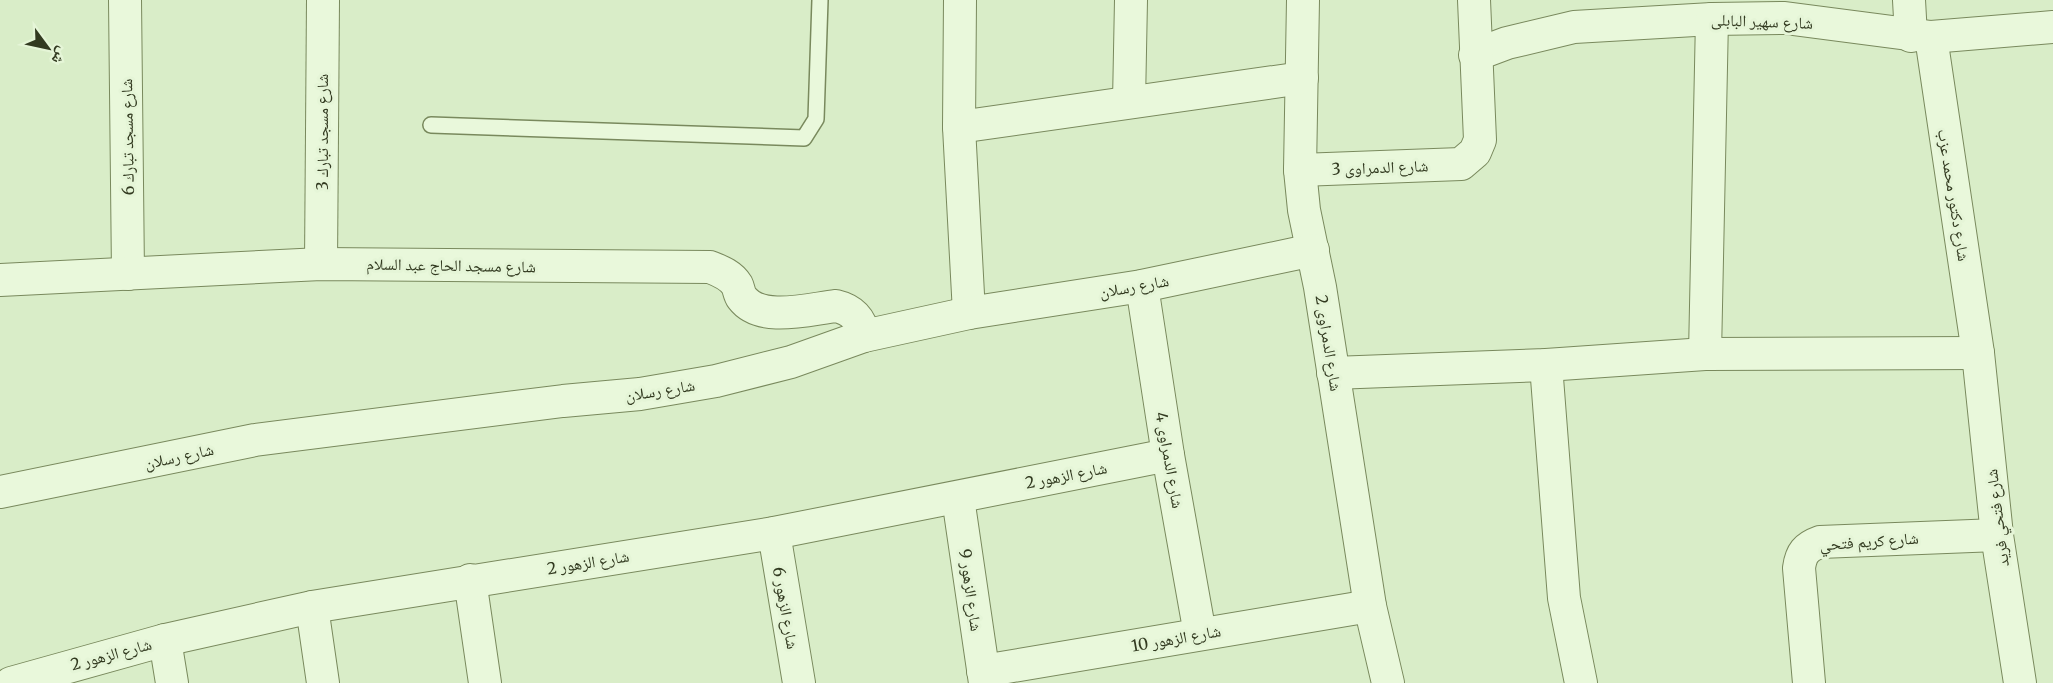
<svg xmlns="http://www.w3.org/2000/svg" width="2053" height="683" viewBox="0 0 2053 683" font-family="Merriweather,'Noto Naskh Arabic',serif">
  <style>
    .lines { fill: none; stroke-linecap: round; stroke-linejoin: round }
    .service-casing { stroke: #79895d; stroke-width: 18 }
    .minor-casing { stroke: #79895d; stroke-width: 34 }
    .service { stroke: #e9f8db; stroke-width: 15 }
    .minor { stroke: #e9f8db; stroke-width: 32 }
    .labels { text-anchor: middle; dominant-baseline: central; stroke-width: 6; stroke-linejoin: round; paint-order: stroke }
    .street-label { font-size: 16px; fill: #323a20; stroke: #e5f5d7 }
  </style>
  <rect width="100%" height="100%" fill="#d9edc8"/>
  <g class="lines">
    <g class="service-casing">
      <polyline id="service" points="431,125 804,138 816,119 820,0"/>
    </g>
    <g class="minor-casing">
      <g id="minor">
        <polyline points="125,0 128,274"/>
        <polyline points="960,0 959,127 969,313"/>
        <polyline points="1303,0 1300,170 1304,210 1320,287 1370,606 1388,683"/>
        <polyline points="1909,0 1911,36"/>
        <polyline points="1931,37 1978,353 1997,535 2020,683"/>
        <polyline points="1475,55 1507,43 1574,27 1712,19 1785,18 1931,37 2053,27"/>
        <polyline points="1129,102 1131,0"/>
        <polyline points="959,127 1302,78"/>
        <polyline points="1300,170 1461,164 1475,152 1480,140 1474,0"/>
        <polyline points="321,264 323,0"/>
        <path d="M0,280L321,264L710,267C720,271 731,275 737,285C739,289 739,294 742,298C761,323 809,309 836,306C853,310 861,319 864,336"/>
        <polyline points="1142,286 1168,455 1200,634"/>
        <polyline points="1705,354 1712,19"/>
        <polyline points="1546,365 1564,598 1581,683"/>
        <polyline points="1333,373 1546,365 1705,354 1978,353"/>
        <polyline points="0,492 255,440 563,401 640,394 716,381 791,362 864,336 969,313 1142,286 1313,250"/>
        <polyline points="958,498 985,683"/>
        <polyline points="774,533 799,683"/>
        <polyline points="470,580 485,683"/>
        <polyline points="312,607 323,683"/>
        <polyline points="165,640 172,683"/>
        <polyline points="983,671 1370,606"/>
        <polyline points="11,683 165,640 312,607 774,533 1168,455"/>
        <path d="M1809,683L1799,568C1801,553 1806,547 1820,542L1997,535"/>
      </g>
    </g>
    <use href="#service" class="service"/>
    <use href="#minor" class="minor"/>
  </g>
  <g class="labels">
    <g class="street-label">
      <text transform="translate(1762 21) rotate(2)">شارع سهير البابلى</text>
      <text transform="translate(322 132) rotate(-90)">شارع مسجد تبارك 3</text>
      <text transform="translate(127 137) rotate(-91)">شارع مسجد تبارك 6</text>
      <text transform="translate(1380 167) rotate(-2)">شارع الدمراوى 3</text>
      <text transform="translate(1954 195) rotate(81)">شارع دكتور محمد عزب</text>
      <text transform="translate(451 265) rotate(1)">شارع مسجد الحاج عبد السلام</text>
      <text transform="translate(1134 286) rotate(-10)">شارع رسلان</text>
      <text transform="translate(1329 343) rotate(81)">شارع الدمراوى 2</text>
      <text transform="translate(660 390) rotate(-9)">شارع رسلان</text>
      <text transform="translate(179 456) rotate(-12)">شارع رسلان</text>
      <text transform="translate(1170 460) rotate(80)">شارع الدمراوى 4</text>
      <text transform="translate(1066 475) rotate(-11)">شارع الزهور 2</text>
      <text transform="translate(1997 518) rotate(-97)">شارع فتحي فريد</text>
      <text transform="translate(1869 541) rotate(-4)">شارع كريم فتحي</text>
      <text transform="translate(588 562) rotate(-9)">شارع الزهور 2</text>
      <text transform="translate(971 590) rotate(82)">شارع الزهور 9</text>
      <text transform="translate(786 608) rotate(80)">شارع الزهور 6</text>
      <text transform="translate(1176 638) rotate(-10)">شارع الزهور 10</text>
      <text transform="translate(111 654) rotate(-15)">شارع الزهور 2</text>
    </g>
  </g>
  <g transform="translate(48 48) rotate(123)" stroke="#e5f5d7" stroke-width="4.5" paint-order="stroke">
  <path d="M0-4.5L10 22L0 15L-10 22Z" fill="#323a20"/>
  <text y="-9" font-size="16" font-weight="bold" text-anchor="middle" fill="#323a20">ش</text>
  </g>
</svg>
